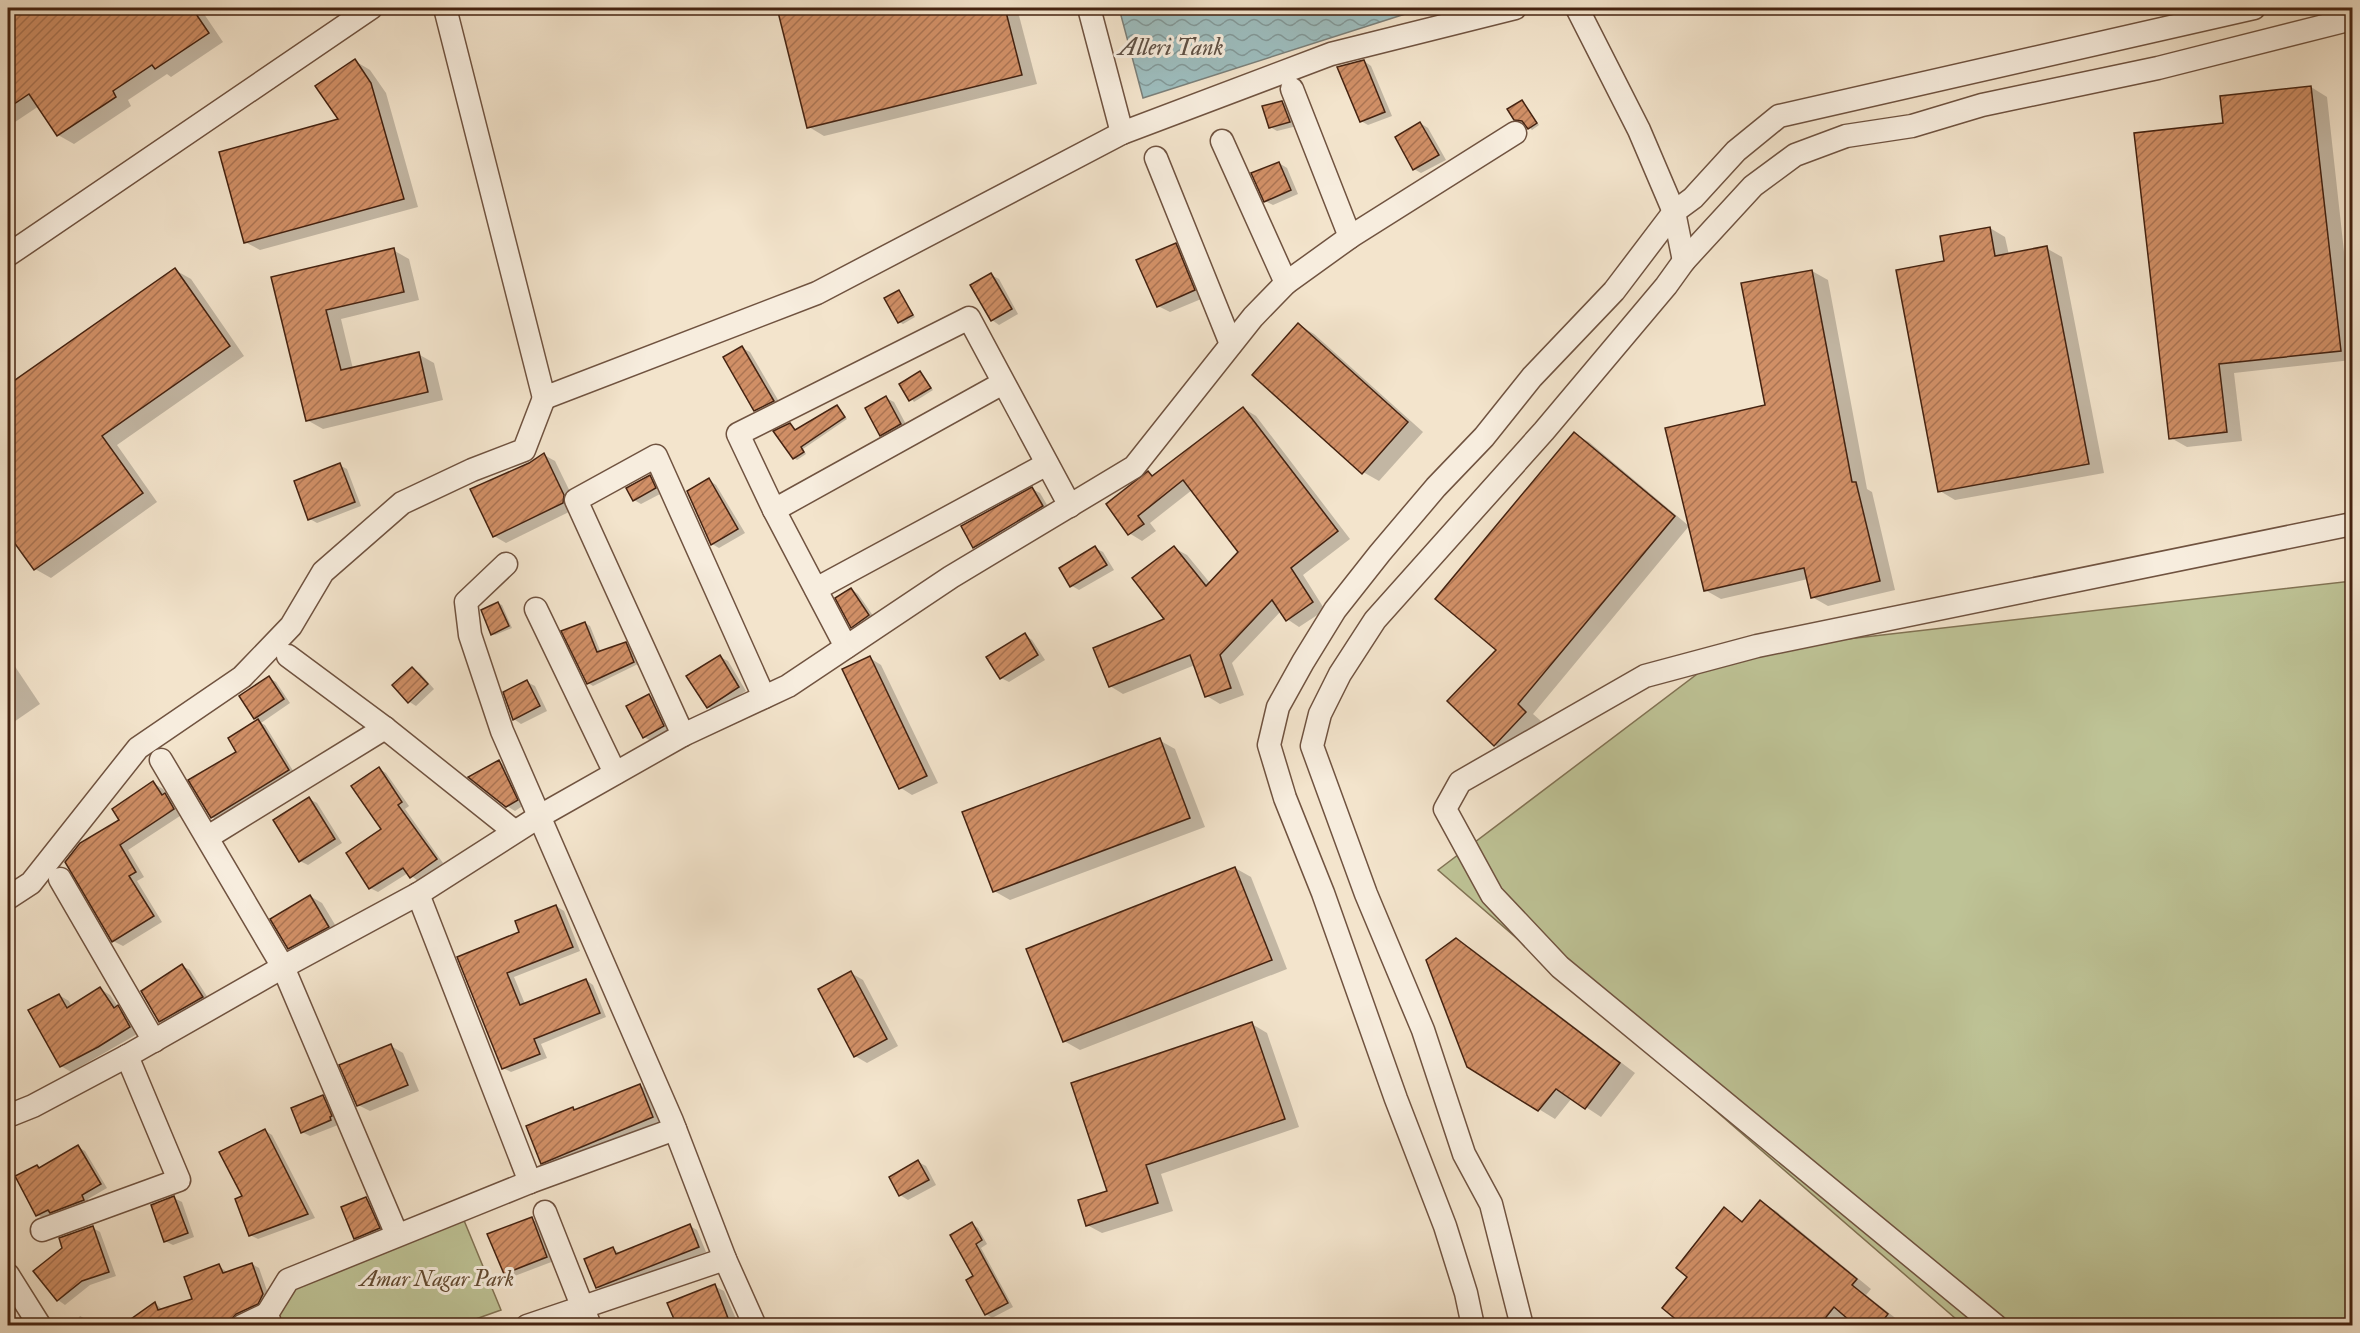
<svg xmlns="http://www.w3.org/2000/svg" width="2360" height="1333" viewBox="0 0 2360 1333" font-family="'IM FELL Double Pica',serif">
<style>
.green{fill:#bec396;stroke:#827354;stroke-width:1.5}
.water{fill:url(#water-waves);stroke:#7a7f79;stroke-width:1.5}
.shadow{fill:#0003}
.building{fill:url(#building-hatch);stroke:#452311;stroke-width:1.5}
.lines{fill:none;stroke-linecap:round;stroke-linejoin:round}
.minor-casing{stroke:#705340;stroke-width:25}
.minor{stroke:#f7edde;stroke-width:22}
.labels{text-anchor:middle;dominant-baseline:central;stroke-width:6;stroke-linejoin:round;paint-order:stroke}
.park-label{font-size:22px;font-style:italic;fill:#634b32;stroke:#f7edde}
.water-label{font-size:24px;font-style:italic;fill:#5f5145;stroke:#f7edde}
</style>
<defs>
<pattern id="water-waves" width="16" height="10" patternUnits="userSpaceOnUse" patternTransform="scale(1.5)"><rect width="16" height="10" fill="#9dbdbe"/><path d="M0 5q4-4 8 0t8 0" fill="none" stroke="#829999"/></pattern>
<pattern id="building-hatch" width="6" height="6" patternUnits="userSpaceOnUse" patternTransform="scale(1.5)"><rect width="6" height="6" fill="#d08f66"/><path d="M-1 1l2-2M0 6l6-6M5 7l2-2" fill="none" stroke="#ab7453"/></pattern>
</defs>
<rect width="100%" height="100%" fill="#f3e4cc"/>
<filter id="stains"><feTurbulence type="fractalNoise" baseFrequency=".00333" numOctaves="4"/><feColorMatrix values="0 0 0 0 .2 0 0 0 0 .09 0 0 0 0 .02 0 0 0 .5 -.17"/></filter>
<radialGradient id="worn" r=".72"><stop offset=".6" stop-color="#630" stop-opacity="0"/><stop offset="1" stop-color="#630" stop-opacity=".3"/></radialGradient>
<g class="green">
<polygon points="2352,581 2352,1325 1963,1325 1438,870 1725,653"/>
<polygon points="463,1218 501,1310 459,1325 275,1326 286,1290"/>
</g>
<polygon class="water" points="1119,8 1424,8 1143,98"/>
<g class="shadow">
<polygon points="8,8 200,8 223,42 171,77 167,74 128,100 131,106 74,144 58,135 39,106 12,124 8,121"/>
<polygon points="778,8 1017,8 1037,84 824,136 809,127"/>
<polygon points="355,61 370,70 386,93 418,207 260,250 245,242 340,120"/>
<polygon points="1364,61 1371,66 1392,116 1368,125 1361,121"/>
<polygon points="2311,87 2327,97 2352,324 2352,360 2234,373 2242,441 2187,447 2171,438 2224,124"/>
<polygon points="1282,102 1290,107 1297,126 1277,131 1270,127"/>
<polygon points="1522,102 1539,125 1532,130 1524,122 1515,119"/>
<polygon points="1420,123 1428,128 1446,160 1421,173 1414,169"/>
<polygon points="1279,163 1287,168 1298,194 1273,205 1265,201"/>
<polygon points="1990,228 2005,237 2009,255 2046,248 2062,257 2104,473 1955,500 1940,491 1946,262"/>
<polygon points="1175,244 1187,251 1206,297 1170,312 1158,306"/>
<polygon points="393,250 409,259 419,300 341,319 353,369 418,354 434,363 443,400 323,429 307,420 273,278"/>
<polygon points="175,270 191,279 244,356 117,445 157,502 51,578 35,569 8,531 8,388"/>
<polygon points="1812,271 1828,280 1867,489 1872,492 1895,590 1828,606 1812,597 1808,579 1721,599 1705,590"/>
<polygon points="991,275 999,279 1018,314 999,325 992,320"/>
<polygon points="899,292 902,294 915,317 903,324 899,322 886,299"/>
<polygon points="1299,325 1314,334 1423,432 1379,481 1363,472"/>
<polygon points="742,348 750,352 781,405 763,414 755,410"/>
<polygon points="920,373 933,390 914,402 901,384"/>
<polygon points="886,398 894,402 908,428 888,439 881,435"/>
<polygon points="837,407 847,419 803,449 806,454 797,460 794,458 790,425 797,431"/>
<polygon points="1243,408 1256,416 1350,539 1303,575 1325,610 1299,627 1287,619 1281,611 1232,663 1244,695 1220,704 1207,696 1195,665 1123,694 1110,686 1166,620 1174,548 1187,555 1210,583 1240,552 1192,490 1150,523 1156,531 1142,541 1129,533 1148,473 1154,476"/>
<polygon points="1574,434 1589,442 1689,526 1533,714 1541,721 1510,754 1495,745 1498,649"/>
<polygon points="544,455 555,461 575,502 575,509 506,543 494,536 530,464"/>
<polygon points="339,465 347,469 361,506 317,523 310,519"/>
<polygon points="650,477 657,481 662,493 641,504 634,500"/>
<polygon points="709,480 716,485 745,533 719,548 712,544"/>
<polygon points="1032,489 1040,493 1050,510 982,551 975,547"/>
<polygon points="1095,548 1103,552 1114,570 1079,590 1072,586"/>
<polygon points="851,589 858,594 876,620 860,631 852,627"/>
<polygon points="498,603 502,605 512,628 495,635 492,634"/>
<polygon points="585,623 590,626 601,653 626,643 630,646 638,664 593,686 588,683"/>
<polygon points="1025,635 1032,640 1045,660 1009,682 1001,678"/>
<polygon points="8,656 40,704 8,726"/>
<polygon points="720,657 728,661 746,691 715,711 708,707"/>
<polygon points="870,658 881,665 938,783 912,795 901,788"/>
<polygon points="412,668 420,673 434,689 416,706 408,701"/>
<polygon points="269,678 276,682 290,703 261,723 265,725 295,774 219,821 212,817 238,752 230,738 259,720 255,718"/>
<polygon points="527,682 535,686 547,711 521,724 514,719"/>
<polygon points="649,695 657,700 671,731 651,741 644,737"/>
<polygon points="1159,740 1175,749 1205,827 1010,900 994,891"/>
<polygon points="499,762 506,766 524,805 515,811 507,806"/>
<polygon points="379,769 386,773 409,806 405,809 443,863 418,881 408,873 378,892 370,888 383,830"/>
<polygon points="153,783 163,789 168,797 174,800 183,814 128,850 144,877 137,881 162,922 123,946 113,941 121,821"/>
<polygon points="309,799 317,803 342,843 308,865 300,861"/>
<polygon points="1235,868 1251,877 1287,969 1080,1050 1064,1041"/>
<polygon points="310,896 322,903 340,933 301,955 289,948"/>
<polygon points="556,906 564,911 580,951 514,977 525,1004 586,980 593,985 606,1017 541,1044 547,1058 511,1072 503,1068 459,957 521,933"/>
<polygon points="1456,939 1472,949 1635,1073 1601,1117 1572,1098 1555,1119 1468,1066"/>
<polygon points="182,966 190,970 210,1001 167,1026 160,1021"/>
<polygon points="851,973 863,980 898,1046 867,1063 855,1056"/>
<polygon points="100,989 110,995 119,1008 128,1013 139,1033 71,1072 61,1066 59,995 69,1001 72,1007"/>
<polygon points="1252,1024 1267,1033 1299,1127 1161,1174 1173,1211 1102,1233 1087,1225 1109,1192"/>
<polygon points="391,1046 403,1053 419,1091 370,1111 358,1105"/>
<polygon points="640,1085 647,1090 660,1121 550,1167 542,1163 573,1109 576,1111"/>
<polygon points="323,1097 330,1101 338,1125 310,1136 302,1132"/>
<polygon points="264,1130 272,1135 315,1218 258,1239 250,1235 244,1197"/>
<polygon points="78,1147 85,1151 107,1188 88,1199 90,1205 45,1220 38,1215 17,1177 37,1166 40,1168"/>
<polygon points="918,1162 926,1166 936,1185 908,1200 900,1195"/>
<polygon points="174,1198 182,1202 194,1237 173,1245 165,1241"/>
<polygon points="366,1199 374,1203 386,1233 363,1242 355,1238"/>
<polygon points="1760,1202 1776,1211 1871,1289 1866,1295 1903,1324 1901,1326 1859,1326 1848,1317 1841,1326 1686,1326 1689,1277 1725,1209 1744,1222"/>
<polygon points="531,1219 539,1223 554,1261 512,1277 505,1273"/>
<polygon points="972,1224 978,1228 987,1244 981,1248 1013,1307 992,1318 986,1314 975,1277"/>
<polygon points="690,1226 697,1230 706,1252 605,1292 597,1287 613,1249 621,1254"/>
<polygon points="93,1228 100,1232 116,1276 90,1285 65,1305 58,1300 35,1272"/>
<polygon points="252,1264 259,1268 270,1299 237,1326 123,1326 155,1303 163,1310 194,1300 219,1266 228,1273"/>
<polygon points="714,1286 724,1291 739,1326 674,1326"/>
<polygon points="80,1316 87,1320 93,1326 72,1326"/>
</g>
<g class="building">
<polygon points="8,8 192,8 209,33 155,69 152,65 113,91 116,97 57,136 29,94 8,108"/>
<polygon points="777,8 1005,8 1022,75 807,128"/>
<polygon points="355,59 371,83 404,199 244,243 219,152 338,119 315,86"/>
<polygon points="1364,60 1385,112 1360,122 1337,67"/>
<polygon points="2311,86 2341,351 2219,364 2227,432 2169,439 2134,133 2223,123 2220,96"/>
<polygon points="1522,100 1537,123 1528,129 1522,121 1514,120 1507,109"/>
<polygon points="1282,101 1290,122 1269,128 1262,106"/>
<polygon points="1420,122 1439,155 1413,170 1395,137"/>
<polygon points="1279,162 1291,190 1264,202 1251,173"/>
<polygon points="1990,227 1995,256 2047,246 2089,464 1938,492 1896,270 1944,261 1940,236"/>
<polygon points="1176,243 1195,290 1157,307 1136,260"/>
<polygon points="394,248 404,292 326,310 341,370 419,352 428,392 306,421 271,277"/>
<polygon points="175,268 230,346 102,436 143,493 34,570 8,534 8,385"/>
<polygon points="1812,270 1852,482 1856,482 1880,581 1811,598 1804,568 1704,591 1665,428 1765,405 1741,283"/>
<polygon points="991,273 1012,309 991,321 970,285"/>
<polygon points="899,290 913,315 898,323 884,298"/>
<polygon points="1298,323 1408,422 1362,474 1252,375"/>
<polygon points="742,346 774,401 754,411 723,357"/>
<polygon points="920,371 931,388 909,401 899,384"/>
<polygon points="886,396 901,424 880,436 865,408"/>
<polygon points="837,405 845,417 801,447 804,452 793,459 773,431 790,423 795,430"/>
<polygon points="1243,407 1338,531 1291,568 1313,602 1286,621 1272,600 1220,655 1231,688 1205,697 1190,655 1109,687 1093,648 1164,619 1132,578 1174,546 1206,586 1238,552 1183,480 1138,516 1144,524 1128,535 1106,504 1148,471 1152,476"/>
<polygon points="1574,432 1675,516 1518,704 1526,712 1494,746 1447,701 1496,650 1435,599"/>
<polygon points="544,453 564,495 563,503 493,537 470,489 529,463"/>
<polygon points="340,463 355,502 308,520 294,481"/>
<polygon points="650,475 656,488 633,501 626,488"/>
<polygon points="709,478 738,529 711,545 687,491"/>
<polygon points="1032,487 1043,506 973,548 961,526"/>
<polygon points="1095,546 1107,565 1070,587 1059,568"/>
<polygon points="851,588 869,615 851,628 835,598"/>
<polygon points="498,602 509,626 491,635 481,610"/>
<polygon points="585,622 597,652 626,642 634,662 587,684 561,631"/>
<polygon points="1025,633 1038,655 1000,679 986,657"/>
<polygon points="720,655 739,687 707,708 686,676"/>
<polygon points="870,656 927,776 899,789 842,669"/>
<polygon points="412,667 428,684 408,703 392,685"/>
<polygon points="269,676 284,699 254,719 239,696"/>
<polygon points="527,680 540,706 513,720 503,692"/>
<polygon points="649,694 664,726 643,738 626,706"/>
<polygon points="258,719 289,770 211,818 188,780 236,752 228,738"/>
<polygon points="1160,738 1190,818 993,892 962,812"/>
<polygon points="499,760 518,800 506,807 468,777"/>
<polygon points="379,767 402,802 398,805 437,859 410,878 403,868 369,889 346,853 381,829 351,786"/>
<polygon points="153,781 162,795 165,793 174,809 120,845 136,872 129,876 154,916 112,942 65,862 80,843 119,820 112,809"/>
<polygon points="309,797 335,839 299,862 273,820"/>
<polygon points="1235,867 1272,960 1063,1042 1026,949"/>
<polygon points="310,895 329,927 288,949 270,919"/>
<polygon points="556,905 573,947 507,973 520,1005 586,979 600,1013 534,1039 540,1054 502,1069 457,957 519,932 515,921"/>
<polygon points="1456,938 1620,1063 1585,1109 1556,1089 1538,1111 1467,1067 1426,960"/>
<polygon points="182,964 203,997 159,1022 141,991"/>
<polygon points="851,971 887,1039 854,1057 818,989"/>
<polygon points="100,987 114,1008 118,1005 130,1027 98,1047 60,1067 28,1010 59,994 67,1008"/>
<polygon points="1252,1022 1285,1119 1146,1165 1158,1203 1086,1226 1078,1200 1107,1191 1071,1083"/>
<polygon points="391,1044 408,1085 357,1106 339,1065"/>
<polygon points="640,1084 653,1117 541,1164 526,1126 573,1107 574,1110"/>
<polygon points="323,1095 332,1116 330,1117 331,1120 301,1133 291,1108"/>
<polygon points="265,1129 308,1214 249,1236 235,1199 242,1196 219,1152"/>
<polygon points="78,1145 101,1184 82,1195 84,1200 50,1213 48,1210 36,1216 15,1176 37,1165 39,1168"/>
<polygon points="918,1160 929,1180 899,1196 889,1177"/>
<polygon points="174,1196 188,1233 164,1242 151,1205"/>
<polygon points="366,1197 380,1228 354,1239 341,1207"/>
<polygon points="1760,1200 1857,1279 1852,1285 1888,1314 1879,1326 1856,1326 1834,1307 1819,1326 1684,1326 1662,1308 1687,1277 1676,1268 1724,1207 1742,1222"/>
<polygon points="532,1217 547,1257 504,1274 487,1234"/>
<polygon points="972,1222 982,1240 976,1244 1008,1303 985,1315 966,1280 973,1276 950,1235"/>
<polygon points="690,1224 699,1247 596,1288 584,1259 613,1247 616,1254"/>
<polygon points="93,1226 109,1272 82,1281 57,1301 33,1271 62,1248 59,1238"/>
<polygon points="252,1263 263,1294 258,1304 236,1314 229,1322 220,1326 121,1326 155,1302 158,1310 192,1299 184,1277 219,1264 223,1273"/>
<polygon points="715,1284 731,1326 677,1326 667,1303"/>
</g>
<g class="lines">
<g class="minor-casing">
<g id="minor">
<polyline points="445,8 544,398 817,293 1122,133 1331,54 1515,8"/>
<polyline points="1089,8 1122,133"/>
<polyline points="1577,8 1639,130 1674,212 1684,261"/>
<polyline points="1292,89 1350,237"/>
<polyline points="1222,141 1286,283"/>
<polyline points="1156,158 1231,344"/>
<polyline points="8,255 371,8"/>
<polyline points="774,510 1003,383"/>
<polyline points="506,564 466,602 470,635 502,731 672,1121 725,1259 755,1326"/>
<polyline points="816,589 1047,464"/>
<polyline points="536,609 615,773"/>
<polyline points="846,647 774,510 738,434 969,318 1070,506"/>
<polyline points="288,656 385,728 514,831"/>
<polyline points="683,735 576,500 656,456 764,697"/>
<polyline points="161,760 283,967 397,1235"/>
<polyline points="208,837 385,728"/>
<polyline points="60,879 154,1041"/>
<polyline points="418,894 530,1182"/>
<polyline points="8,898 31,883 138,748 242,677 291,626 323,572 402,503 472,470 524,450 544,398"/>
<polyline points="8,1116 33,1106 127,1056 283,967 418,894 540,816 683,735 788,686 951,577 1134,467 1253,317 1286,283 1350,237 1515,133"/>
<polyline points="545,1212 590,1326"/>
<polyline points="42,1230 179,1180 127,1056"/>
<polyline points="8,1275 40,1326"/>
<polyline points="242,1326 267,1314"/>
<polyline points="271,1326 267,1314 288,1280 530,1182 675,1129"/>
<polyline points="527,1326 725,1259"/>
<polyline points="1473,1326 1466,1293 1445,1226 1396,1099 1323,893 1285,798 1269,745 1278,707 1303,662 1335,610 1380,553 1436,487 1484,437 1532,377 1614,291 1674,212 1693,198 1736,151 1779,116 2254,8"/>
<polyline points="1522,1326 1491,1204 1464,1154 1423,1030 1366,894 1312,746 1320,714 1340,674 1375,620 1544,431 1666,286 1684,261 1753,186 1795,155 1846,136 1912,126 1982,105 2158,68 2352,19"/>
<polyline points="1996,1326 1560,967 1492,895 1445,809 1460,782 1645,676 1757,646 2352,524"/>
</g>
</g>
<use href="#minor" class="minor"/>
</g>
<g class="labels">
<g class="park-label">
<text x="437" y="1279">Amar Nagar Park</text>
</g>
<g class="water-label">
<text x="1171" y="47">Alleri Tank</text>
</g>
</g>
<rect width="2360" height="1333" fill="none" stroke="#f3e4cc" stroke-width="30"/>
<rect x="9" y="9" width="2342" height="1315" fill="none" stroke="#452311" stroke-width="3"/>
<rect x="15" y="15" width="2330" height="1303" fill="none" stroke="#452311" stroke-width="1.5"/>
<rect width="100%" height="100%" filter="url(#stains)"/>
<rect width="100%" height="100%" fill="url(#worn)"/>
</svg>
